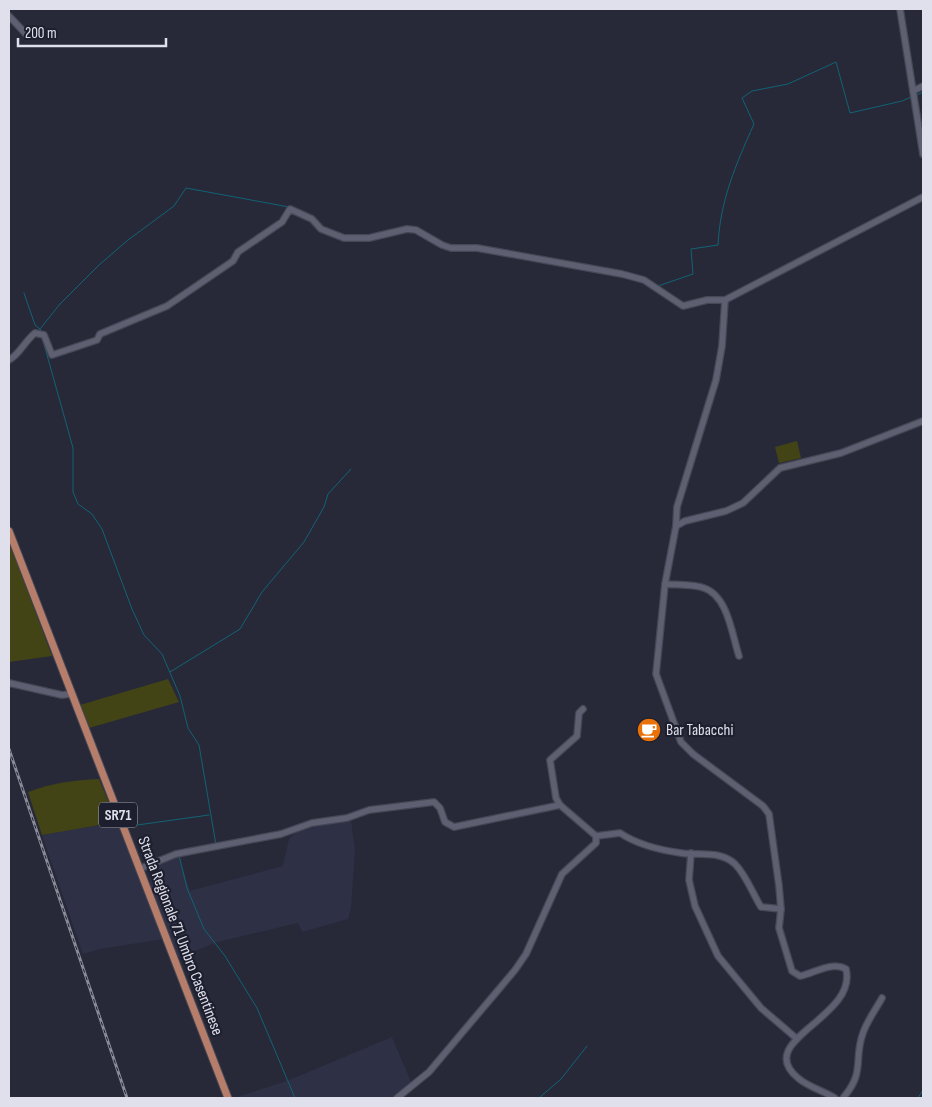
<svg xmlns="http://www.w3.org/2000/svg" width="932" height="1107" viewBox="0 0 932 1107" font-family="'Sofia Sans Condensed',sans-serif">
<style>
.built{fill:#2e3046}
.green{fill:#424415}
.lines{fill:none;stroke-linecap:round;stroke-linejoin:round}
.stream{stroke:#116375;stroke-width:1}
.minor-casing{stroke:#464855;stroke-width:8}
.major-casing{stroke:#464855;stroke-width:9}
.minor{stroke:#5e6072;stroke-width:5.5}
.major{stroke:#b57d6a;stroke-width:7}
.rail-casing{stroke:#8a8b98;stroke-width:3}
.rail{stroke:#1e1f2e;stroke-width:1;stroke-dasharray:4;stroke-linecap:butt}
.labels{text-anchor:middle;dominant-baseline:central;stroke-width:4.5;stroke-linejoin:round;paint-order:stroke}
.shield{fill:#1e1f2e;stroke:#a5a6b2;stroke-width:1}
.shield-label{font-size:15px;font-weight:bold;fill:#dfe0eb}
.poi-label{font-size:16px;fill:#dfe0eb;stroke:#1e1f2e;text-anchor:start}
.street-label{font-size:16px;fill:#dfe0eb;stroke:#1e1f2e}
</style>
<rect width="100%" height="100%" fill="#272939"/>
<g class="built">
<polygon points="351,820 355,851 351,908 348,919 302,932 298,923 217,942 178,958 150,886 151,874 158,865 179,857 190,891 283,866 289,839 295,833 316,826"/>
<polygon points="117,822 163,939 100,949 83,954 42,835"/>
<polygon points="392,1037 412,1084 393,1098 234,1098 287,1081"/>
</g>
<g class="green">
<polygon points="797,441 801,458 779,463 775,447"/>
<polygon points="9,542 52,656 9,662"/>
<polygon points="168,679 179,702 89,728 80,705"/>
<path d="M99 779 117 822 42 835 28 792C52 783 74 780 99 779Z"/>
</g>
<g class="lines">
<g class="stream">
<polyline points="917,95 923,92"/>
<polyline points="400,228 411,227"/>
<polyline points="470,245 483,246"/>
<polyline points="532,255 550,258"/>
<polyline points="610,269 621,271"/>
<path d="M658 286 693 274 691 249 718 245C720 201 736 164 754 124L742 98 752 91 788 84 836 62 850 113 902 101 911 97"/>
<polyline points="24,293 35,325 40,329 41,333"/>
<polyline points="40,329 60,304 99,265 128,240 174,206 186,188 289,207"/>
<polyline points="42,337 73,448 73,492 78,504 92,514 102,529 132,609 144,635 162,654 180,696 188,728 199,745 216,845"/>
<polyline points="170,672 240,629 262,592 304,542 324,507 328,494 351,469"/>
<polyline points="130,826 209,815"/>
<polyline points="179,855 187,888 204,929 225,956 257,1008 295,1098"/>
<polyline points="539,1098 561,1079 587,1046"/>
<polyline points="918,1098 923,1090"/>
</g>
<g class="minor-casing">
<g id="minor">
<polyline points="900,9 923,154"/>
<polyline points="9,16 26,34"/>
<polyline points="913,91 923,86"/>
<path d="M9 360C19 355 25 341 35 333L44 335 52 355 97 340 100 334 167 306 233 261 238 252 282 222 290 209 312 219 321 229 344 238H369L407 229 416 230 442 245 451 248H477L622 274 644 280 683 306 707 300H725L923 197"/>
<polyline points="676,526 677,507 716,380 722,346 725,300"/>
<path d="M665 584C677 585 693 584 704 588 728 596 732 635 739 656"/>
<polyline points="9,683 62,695 71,694"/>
<path d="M583 709 579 713 577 736 550 760 556 798 560 805 596 836 620 833C638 845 659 850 681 853 700 856 720 850 735 864 746 875 753 894 761 907L781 909"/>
<polyline points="691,853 689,880 695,906 718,956 761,1008 796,1038"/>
<polyline points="139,869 176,854 281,834 312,823 347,818 369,810 434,802 440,808 445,822 454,827 560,805"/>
<polyline points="397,1098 429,1072 515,970 526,954 562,874 596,843 596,836"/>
<path d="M835 1098C824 1091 808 1087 798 1078 752 1040 858 1018 846 969 831 961 815 973 800 976L792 971 779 928 781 909 779 886 769 814 763 806 693 754 681 742 656 674 665 584 676 526 685 521 726 511 743 503 780 468 841 453 923 421"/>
<path d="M843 1098C866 1071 853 1061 863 1033 867 1021 876 1009 882 998"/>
</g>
</g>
<g class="major-casing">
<polyline id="major" points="9,531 228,1098"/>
</g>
<use href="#minor" class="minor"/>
<use href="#major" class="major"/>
<g class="rail-casing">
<polyline id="rail" points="9,749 127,1098"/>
</g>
<use href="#rail" class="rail"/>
</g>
<defs>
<g id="cafe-disc" transform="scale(1.25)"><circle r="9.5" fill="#e8710a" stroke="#1e1f2e"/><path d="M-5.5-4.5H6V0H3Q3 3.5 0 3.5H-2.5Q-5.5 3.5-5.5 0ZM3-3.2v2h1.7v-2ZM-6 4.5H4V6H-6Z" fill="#fff"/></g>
</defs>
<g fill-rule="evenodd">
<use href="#cafe-disc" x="649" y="730"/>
</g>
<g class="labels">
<rect class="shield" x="99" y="802.5" width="38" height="25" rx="4"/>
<g class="shield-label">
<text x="118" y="815">SR71</text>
</g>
<g class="poi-label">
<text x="666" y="730">Bar Tabacchi</text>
</g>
<g class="street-label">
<text transform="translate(180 936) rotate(69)">Strada Regionale 71 Umbro Casentinese</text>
</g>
</g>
<rect width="932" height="1107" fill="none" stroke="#dfe0eb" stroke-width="20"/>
<path d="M18 38v8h148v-8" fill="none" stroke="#dfe0eb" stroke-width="2.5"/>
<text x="25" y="38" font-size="15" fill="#dfe0eb" stroke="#1e1f2e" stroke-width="4" paint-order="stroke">200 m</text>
</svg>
